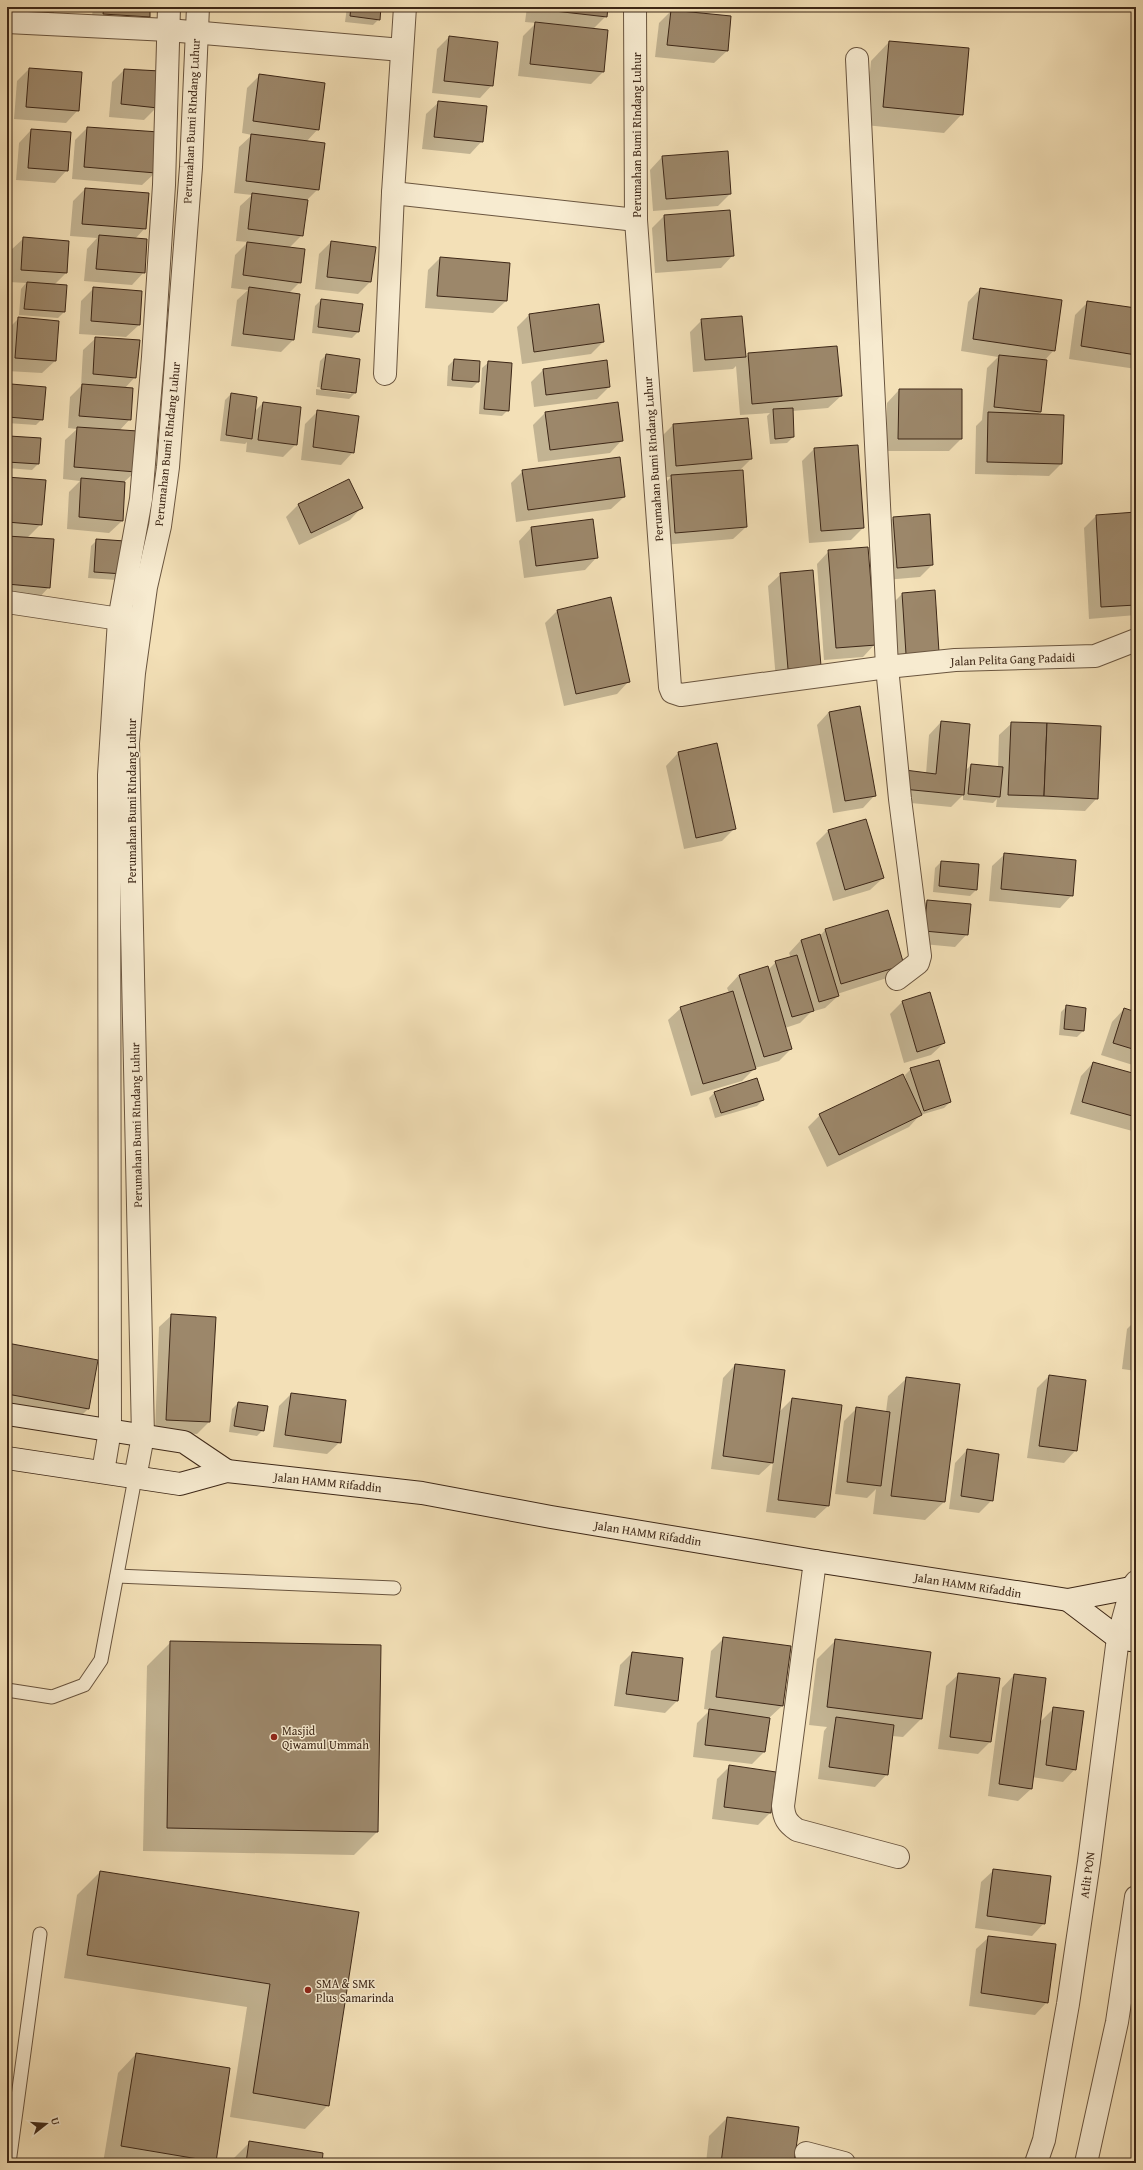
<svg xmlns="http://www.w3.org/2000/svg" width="1143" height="2170" viewBox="0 0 1143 2170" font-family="'Gentium Book Plus',serif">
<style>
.shadow{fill:#0003}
.building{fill:#9c876a;stroke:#3d2717}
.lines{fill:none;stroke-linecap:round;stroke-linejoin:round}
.service-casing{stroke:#6a553f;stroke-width:15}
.minor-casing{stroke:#6a553f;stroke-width:24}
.tertiary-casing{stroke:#6a553f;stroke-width:24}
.secondary-casing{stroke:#3d2717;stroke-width:24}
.service{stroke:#f7ebd0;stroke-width:13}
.minor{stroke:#f7ebd0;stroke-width:22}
.tertiary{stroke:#f7ebd0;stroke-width:22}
.secondary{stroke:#f7ebd0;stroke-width:22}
.poi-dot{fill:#8f2418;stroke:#f7ebd0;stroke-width:1.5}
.labels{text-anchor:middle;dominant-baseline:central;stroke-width:3;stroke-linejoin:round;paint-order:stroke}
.street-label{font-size:12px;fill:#3d2717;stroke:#f7ebd0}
.poi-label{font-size:12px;fill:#3d2717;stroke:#f7ebd0;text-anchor:start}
</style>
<rect width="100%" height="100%" fill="#f3e0b7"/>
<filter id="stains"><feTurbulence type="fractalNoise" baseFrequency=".005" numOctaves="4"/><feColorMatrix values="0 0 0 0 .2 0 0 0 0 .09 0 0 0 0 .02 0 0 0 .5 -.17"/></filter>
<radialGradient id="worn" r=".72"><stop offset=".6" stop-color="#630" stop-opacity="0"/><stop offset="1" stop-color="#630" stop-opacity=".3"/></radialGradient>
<g class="shadow">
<polygon points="15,7 53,7 53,12 47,18 15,16"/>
<polygon points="93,7 149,7 149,17 136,29 91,26"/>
<polygon points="347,7 380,7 379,19 373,25 345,22"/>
<polygon points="527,7 607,7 606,16 593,29 603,72 591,84 518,76 523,36 536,23 525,22"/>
<polygon points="671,11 727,51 714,63 655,57 659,23"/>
<polygon points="449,37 492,85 480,98 432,93 437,49"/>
<polygon points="889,42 962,114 944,133 865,125 871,61"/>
<polygon points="29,69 78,110 66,123 14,119 17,81"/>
<polygon points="124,70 157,107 144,120 109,117 112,82"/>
<polygon points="260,75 318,129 306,142 318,189 306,201 302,235 289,248 300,282 289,293 293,340 281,352 231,346 237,300 248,290 231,288 235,255 248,242 236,241 240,206 252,195 234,193 239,147 252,135 242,133 247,88"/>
<polygon points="439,102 482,141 470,154 422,149 426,114"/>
<polygon points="87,128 155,173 142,185 72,179 75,140"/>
<polygon points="31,130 67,170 55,183 16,180 19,143"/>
<polygon points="662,157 730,194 718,206 653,211 650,170"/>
<polygon points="85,189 145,228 135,239 144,272 132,285 84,281 87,249 97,238 70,236 73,201"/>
<polygon points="664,216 733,255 721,268 655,273 652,228"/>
<polygon points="24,238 68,242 66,273 54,285 64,312 58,318 19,315 21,289 26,283 9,282 11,250"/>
<polygon points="331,242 370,282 358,294 315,289 319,254"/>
<polygon points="440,258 508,264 506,301 493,313 425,308 428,270"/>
<polygon points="94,288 141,292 139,325 126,337 79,334 81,301"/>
<polygon points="980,289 1054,350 1044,361 1041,412 1037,415 1061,464 1049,476 975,474 976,426 982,420 987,368 998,357 961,351 968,302"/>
<polygon points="321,300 358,332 352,338 312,333 315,306"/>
<polygon points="1088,302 1136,309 1136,369 1069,359 1075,315"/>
<polygon points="598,305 603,342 591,354 522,364 517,327 529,315"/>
<polygon points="742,317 745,357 749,354 841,396 828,408 792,411 793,437 787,443 770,444 767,416 770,413 740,415 736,366 733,369 693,372 690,332 702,320"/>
<polygon points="18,319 55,361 42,373 7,371 7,330"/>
<polygon points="96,338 135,377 125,388 130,419 119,431 135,472 124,482 122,521 109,533 67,529 69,492 80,481 63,479 65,440 77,429 68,428 70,397 81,386 83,350"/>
<polygon points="326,355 359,360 355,393 349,399 316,395 316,389 351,394 351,392 317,387 320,361"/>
<polygon points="454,360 479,362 478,382 472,388 447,386 448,366"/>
<polygon points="606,361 609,387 597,399 534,407 531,382 543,370"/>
<polygon points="489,362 508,410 502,416 479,414 482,368"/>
<polygon points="11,385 42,419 36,425 7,423 7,389"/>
<polygon points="899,390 961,439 949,451 886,451 887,403"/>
<polygon points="231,394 255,411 263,403 296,444 283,457 246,452 247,442 245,444 220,441 225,400"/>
<polygon points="317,412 353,452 341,465 301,460 305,424"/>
<polygon points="545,413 622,440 610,453 538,462 533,425"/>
<polygon points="747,419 751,459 739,471 746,527 733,539 663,545 659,489 671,477 664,477 661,437 673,425"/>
<polygon points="9,437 38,464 32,470 7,468 7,439"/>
<polygon points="814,449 863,528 851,540 809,543 802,461"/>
<polygon points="523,471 624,497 611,509 516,522 511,483"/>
<polygon points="7,478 41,524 27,538 49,587 37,600 7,597"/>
<polygon points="298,505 362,507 350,520 299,545 286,517"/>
<polygon points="1136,513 1136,615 1089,619 1084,528 1096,516"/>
<polygon points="893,518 932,565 920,577 885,580 881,530"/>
<polygon points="592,520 597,557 585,570 524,578 519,541 531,528"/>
<polygon points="97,540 124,541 116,580 88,578 91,546"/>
<polygon points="829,551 875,644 863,657 824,660 817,564"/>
<polygon points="781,574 820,665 776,680 768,586"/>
<polygon points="902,594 938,652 894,666 890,606"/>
<polygon points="558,610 629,681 617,694 564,706 545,623"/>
<polygon points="829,712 875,795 863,808 833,813 817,725"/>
<polygon points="941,722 965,771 971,765 998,768 999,735 1012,723 1097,798 1085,811 996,807 997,799 993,803 963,800 963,795 951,807 891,801 926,774 929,735"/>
<polygon points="716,745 735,828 722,841 684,849 666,766 678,753"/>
<polygon points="865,820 883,878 870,890 833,901 816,843 828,831"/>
<polygon points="1005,854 1072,895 1060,908 989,901 992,866"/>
<polygon points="941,862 976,890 970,896 933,892 935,868"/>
<polygon points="927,901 967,934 955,947 912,943 915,913"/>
<polygon points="825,930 903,965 890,977 837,994 838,996 825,1008 811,1012 800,1023 785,1028 791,1049 779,1061 755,1068 742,1081 691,1096 668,1020 681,1008 729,993 727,988 739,975 768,970 776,962 791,958 789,953 801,940 820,936"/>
<polygon points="902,1002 944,1043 931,1055 904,1063 890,1014"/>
<polygon points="1067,1006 1085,1008 1083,1031 1077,1037 1059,1035 1061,1012"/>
<polygon points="1124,1009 1136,1013 1136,1066 1101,1055 1112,1022"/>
<polygon points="1093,1063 1136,1075 1136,1132 1070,1114 1081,1076"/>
<polygon points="911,1069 950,1102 944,1108 920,1115 909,1127 827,1167 808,1127 820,1115 907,1083 905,1075"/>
<polygon points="715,1092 763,1100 757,1106 715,1118 709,1098"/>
<polygon points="172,1315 209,1422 197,1434 155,1432 159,1327"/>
<polygon points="1136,1320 1136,1371 1122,1369 1127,1329"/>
<polygon points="7,1344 88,1409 70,1427 7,1416"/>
<polygon points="735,1365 778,1413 792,1399 828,1506 815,1518 766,1512 773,1462 759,1475 711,1469 723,1378"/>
<polygon points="1049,1376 1076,1450 1064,1463 1027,1458 1037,1388"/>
<polygon points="907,1378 959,1385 944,1502 925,1520 873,1514 876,1489 867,1498 835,1494 844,1421 857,1408 886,1412 888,1396"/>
<polygon points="291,1394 340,1442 327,1454 273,1447 279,1406"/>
<polygon points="238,1403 263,1430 257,1436 229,1432 232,1409"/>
<polygon points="967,1450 992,1500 979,1513 949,1509 955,1463"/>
<polygon points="724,1638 790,1647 782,1706 769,1718 764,1752 752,1764 693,1757 697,1723 710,1710 704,1709 711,1651"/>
<polygon points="836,1640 921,1719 903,1737 892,1736 887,1774 875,1787 818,1779 824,1731 827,1727 809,1725 817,1659"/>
<polygon points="171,1642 377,1832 354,1855 143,1851 147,1666"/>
<polygon points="632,1653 677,1701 665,1713 614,1706 620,1665"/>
<polygon points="959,1674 990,1742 978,1754 938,1749 946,1686"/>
<polygon points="1014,1675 1040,1722 1054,1708 1075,1769 1063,1782 1032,1777 1031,1789 1018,1801 988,1796 1002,1688"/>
<polygon points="730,1766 770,1813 758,1825 712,1819 717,1779"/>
<polygon points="994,1870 1044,1923 1032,1936 975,1928 981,1882"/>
<polygon points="100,1872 358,1913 328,2105 305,2129 230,2117 247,2007 64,1978 77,1895"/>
<polygon points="989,1937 1047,2002 1035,2015 969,2006 976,1949"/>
<polygon points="136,2054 215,2162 213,2163 103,2163 118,2073"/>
<polygon points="727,2118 793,2163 706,2163 709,2136"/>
<polygon points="250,2142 321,2163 229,2163"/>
</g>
<g class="building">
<polygon points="20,7 54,7 54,12 20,10"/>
<polygon points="104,7 150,7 150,17 103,14"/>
<polygon points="351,7 381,7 380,20 350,16"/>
<polygon points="537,7 608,7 607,17 537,9"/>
<polygon points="671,10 731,16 728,51 667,45"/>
<polygon points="535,22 608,30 604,72 530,64"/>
<polygon points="449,36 498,42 493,86 444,81"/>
<polygon points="889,41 969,48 963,115 883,107"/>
<polygon points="29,68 82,72 79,111 26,107"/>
<polygon points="124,69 160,71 158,108 121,104"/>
<polygon points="259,74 325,83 319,130 253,121"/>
<polygon points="438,101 487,106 483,142 434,137"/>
<polygon points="87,127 159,132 156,173 84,167"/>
<polygon points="31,129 71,132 68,171 28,168"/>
<polygon points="251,134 325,143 319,190 246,181"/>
<polygon points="728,151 731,194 666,199 662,156"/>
<polygon points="85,188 149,193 146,229 82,224"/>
<polygon points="252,193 308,200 303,236 248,229"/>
<polygon points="730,210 734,256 667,261 664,215"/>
<polygon points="99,235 147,239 145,273 96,269"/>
<polygon points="23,237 69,241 67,273 21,270"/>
<polygon points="331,241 376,247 371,282 327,277"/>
<polygon points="247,242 305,249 301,283 243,275"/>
<polygon points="440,257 510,263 507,301 437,296"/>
<polygon points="27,282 67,285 65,312 24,309"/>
<polygon points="93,287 142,291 140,325 91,321"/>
<polygon points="249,287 300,294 294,340 243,334"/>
<polygon points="980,288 1062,300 1055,351 973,339"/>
<polygon points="321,299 363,304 359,332 318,327"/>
<polygon points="1087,301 1136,308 1136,355 1081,346"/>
<polygon points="599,304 604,342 534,352 529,314"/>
<polygon points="742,316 746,357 705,360 701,319"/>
<polygon points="18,317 59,321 56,361 15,358"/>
<polygon points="95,337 140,340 136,378 93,374"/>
<polygon points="837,346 842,396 752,404 748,353"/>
<polygon points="326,354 360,359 356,393 321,389"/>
<polygon points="999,355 1047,360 1041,412 994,407"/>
<polygon points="454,359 480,361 479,382 452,380"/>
<polygon points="607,360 610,387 546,395 543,369"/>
<polygon points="488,361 512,363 509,411 484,409"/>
<polygon points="11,384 46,387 43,420 8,417"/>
<polygon points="82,384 133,388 131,420 79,416"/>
<polygon points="899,389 962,389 962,439 898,439"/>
<polygon points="231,393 257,397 252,439 226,435"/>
<polygon points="263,402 301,407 297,445 258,440"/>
<polygon points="618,402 623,441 550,450 545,412"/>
<polygon points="793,408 794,437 775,439 773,409"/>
<polygon points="317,410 359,416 354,453 313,447"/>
<polygon points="988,412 1064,415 1062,464 987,462"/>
<polygon points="748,418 752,459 676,466 673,424"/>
<polygon points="77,427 138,431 136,472 74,467"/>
<polygon points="9,436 41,438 39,464 7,462"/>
<polygon points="858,445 864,528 821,531 814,448"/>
<polygon points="620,457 625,497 528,510 522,470"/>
<polygon points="743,470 747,527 675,533 671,475"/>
<polygon points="7,477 46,480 42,525 7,522"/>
<polygon points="81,478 125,482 123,521 79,517"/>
<polygon points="349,479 363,508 311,533 298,504"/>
<polygon points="1136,512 1136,605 1101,607 1096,515"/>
<polygon points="930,514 933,565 897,568 893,517"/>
<polygon points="593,519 598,558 536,566 531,527"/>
<polygon points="7,536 54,539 50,588 7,584"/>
<polygon points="96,539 125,541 123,574 94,572"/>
<polygon points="868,547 876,645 836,648 828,550"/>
<polygon points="813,570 821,666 788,669 780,573"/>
<polygon points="935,590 939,652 906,654 902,593"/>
<polygon points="611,597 630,682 576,694 557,610"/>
<polygon points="860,706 876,796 845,801 829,712"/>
<polygon points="941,721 970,724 964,795 903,789 905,770 936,774"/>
<polygon points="1011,722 1047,723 1044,796 1008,795"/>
<polygon points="1047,723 1101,726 1098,799 1044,796"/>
<polygon points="717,743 736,829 696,838 678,752"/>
<polygon points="971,764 1003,767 1000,797 968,794"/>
<polygon points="866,819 884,878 845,890 828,830"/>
<polygon points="1004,853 1076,860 1073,896 1001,889"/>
<polygon points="941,861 979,864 977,890 939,886"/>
<polygon points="927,900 971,904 968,935 924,931"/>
<polygon points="888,910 904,965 841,984 825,929"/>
<polygon points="820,934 839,996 819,1002 801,940"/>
<polygon points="797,955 814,1011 792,1017 775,961"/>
<polygon points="768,966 792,1049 764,1057 739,975"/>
<polygon points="733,991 756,1069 703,1084 680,1007"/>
<polygon points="930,992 945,1043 917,1052 902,1001"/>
<polygon points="1066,1005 1086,1008 1084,1031 1064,1029"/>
<polygon points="1124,1008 1136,1012 1136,1050 1113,1043"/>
<polygon points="939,1060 951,1102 924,1111 910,1068"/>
<polygon points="1093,1062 1136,1074 1136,1117 1082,1102"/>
<polygon points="903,1074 922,1115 839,1155 819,1114"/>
<polygon points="757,1078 764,1100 721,1113 714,1092"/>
<polygon points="171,1314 216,1317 210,1422 166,1420"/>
<polygon points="7,1343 98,1360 89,1409 7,1394"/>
<polygon points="735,1364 785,1370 773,1463 723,1456"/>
<polygon points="1049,1375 1086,1380 1077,1451 1039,1446"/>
<polygon points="906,1377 960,1384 945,1502 891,1496"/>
<polygon points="291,1393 346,1400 341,1443 285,1435"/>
<polygon points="792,1398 842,1405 829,1506 778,1500"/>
<polygon points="238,1402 268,1406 264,1431 234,1426"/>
<polygon points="856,1407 890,1412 881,1486 847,1482"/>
<polygon points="967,1449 999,1454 993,1501 961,1496"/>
<polygon points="723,1637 791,1646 783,1706 716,1697"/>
<polygon points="835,1639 931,1652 922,1719 827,1707"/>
<polygon points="170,1641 381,1645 378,1832 167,1828"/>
<polygon points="632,1652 683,1658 678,1701 626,1694"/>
<polygon points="958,1673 1000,1678 991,1742 950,1737"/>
<polygon points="1014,1674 1046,1678 1032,1789 999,1784"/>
<polygon points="1053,1707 1084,1711 1076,1770 1046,1765"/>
<polygon points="709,1709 770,1718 765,1752 705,1745"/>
<polygon points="836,1717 894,1725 888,1775 829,1767"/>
<polygon points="729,1765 776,1772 771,1813 724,1807"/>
<polygon points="993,1869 1051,1876 1045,1924 987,1916"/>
<polygon points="100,1871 359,1912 329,2106 253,2093 270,1984 87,1955"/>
<polygon points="988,1936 1056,1944 1048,2003 981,1993"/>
<polygon points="136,2053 230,2068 216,2162 121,2146"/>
<polygon points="727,2117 799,2127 794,2163 721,2163"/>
<polygon points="249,2141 323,2153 322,2163 246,2163"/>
</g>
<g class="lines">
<g class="service-casing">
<g id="service">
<polyline points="117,1576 394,1588"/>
<polyline points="7,1690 52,1697 84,1685 101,1660 135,1478"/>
<polyline points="9,2163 40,1934"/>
</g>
</g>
<g class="minor-casing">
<g id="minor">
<polyline points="635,7 636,220 670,687 672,692 681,695 887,667 955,660 1095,656 1136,640"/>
<polyline points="7,22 168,30 402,50"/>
<polyline points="857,59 887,667 900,799 920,956 918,963 897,979"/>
<polyline points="393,193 636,220"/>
<polyline points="385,374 393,193 405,7"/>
<polyline points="7,602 133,621"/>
<polyline points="103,1472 110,1430 109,775 119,620 141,499 153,357 164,185 169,7"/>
<polyline points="135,1478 143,1436 128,743 134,673 146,587 160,526 168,467 191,167 198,7"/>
<path d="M815 1561 783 1806C784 1818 787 1823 797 1830L898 1857"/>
<polyline points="806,2153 844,2163"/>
<polyline points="1036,2163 1044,2140 1068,2004 1089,1862 1118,1638"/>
<polyline points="1086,2163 1117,2022 1136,1897"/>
</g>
</g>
<g class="tertiary-casing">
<polyline id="tertiary" points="1118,1638 1132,1587 1136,1582"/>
</g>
<g class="secondary-casing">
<g id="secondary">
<polyline points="7,1414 184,1442 227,1471"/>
<polyline points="7,1458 180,1484 227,1471 422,1493 551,1517 815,1561 1068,1600 1136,1587"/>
<polyline points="1068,1600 1118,1638 1136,1641"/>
</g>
</g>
<use href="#service" class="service"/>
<use href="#minor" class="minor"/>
<use href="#tertiary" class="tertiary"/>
<use href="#secondary" class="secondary"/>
</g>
<g class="poi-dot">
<circle cx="274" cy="1737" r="4"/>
<circle cx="308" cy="1990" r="4"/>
</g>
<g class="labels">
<g class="street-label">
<text transform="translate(191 121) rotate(-87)">Perumahan Bumi RIndang Luhur</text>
<text transform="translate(636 135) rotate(-90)">Perumahan Bumi RIndang Luhur</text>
<text transform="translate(167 444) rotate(-84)">Perumahan Bumi RIndang Luhur</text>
<text transform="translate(653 459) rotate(-94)">Perumahan Bumi RIndang Luhur</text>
<text transform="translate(1013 659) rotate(-2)">Jalan Pelita Gang Padaidi</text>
<text transform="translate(131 801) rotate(-90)">Perumahan Bumi RIndang Luhur</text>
<text transform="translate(136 1125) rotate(-91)">Perumahan Bumi RIndang Luhur</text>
<text transform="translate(328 1482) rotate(6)">Jalan HAMM Rifaddin</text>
<text transform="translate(648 1533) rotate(9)">Jalan HAMM Rifaddin</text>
<text transform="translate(968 1585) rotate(9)">Jalan HAMM Rifaddin</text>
<text transform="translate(1087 1875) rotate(-82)">Atlit PON</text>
</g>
<g class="poi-label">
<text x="282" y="1730">Masjid<tspan x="282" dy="14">Qiwamul Ummah</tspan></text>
<text x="316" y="1983">SMA &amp; SMK<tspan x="316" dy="14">Plus Samarinda</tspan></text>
</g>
</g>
<rect width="1143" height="2170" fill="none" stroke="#f3e0b7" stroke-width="24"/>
<rect x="8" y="8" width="1127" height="2154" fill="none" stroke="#3d2717" stroke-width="2"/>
<rect x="12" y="12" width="1119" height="2146" fill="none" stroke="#3d2717"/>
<g transform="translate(46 2124) rotate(73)" stroke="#f7ebd0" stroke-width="3" paint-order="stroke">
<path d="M0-3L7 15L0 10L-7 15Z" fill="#3d2717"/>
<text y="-6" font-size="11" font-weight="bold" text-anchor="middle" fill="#3d2717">U</text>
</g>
<rect width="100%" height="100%" filter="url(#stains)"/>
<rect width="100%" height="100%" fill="url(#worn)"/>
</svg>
